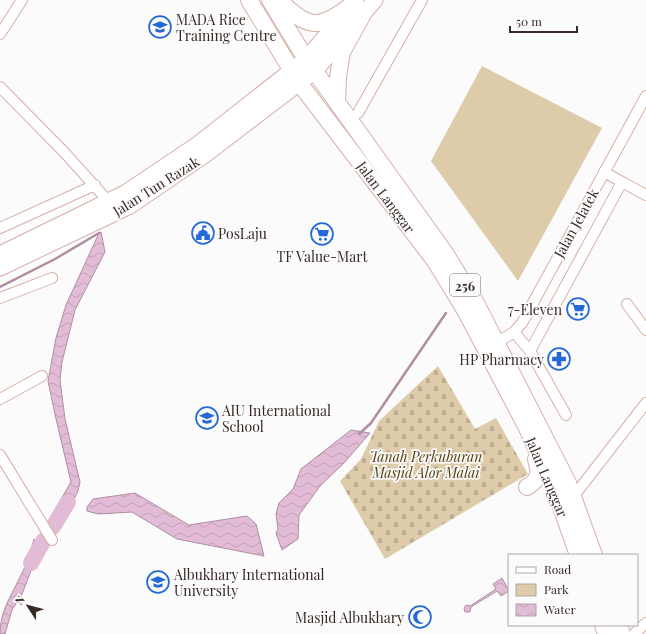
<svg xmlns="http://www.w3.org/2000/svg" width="646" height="634" viewBox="0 0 646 634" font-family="'Playfair Display',serif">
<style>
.cemetery{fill:url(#cemetery-stones)}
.park{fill:#ddcba9}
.water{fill:url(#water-waves);stroke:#af8fa1}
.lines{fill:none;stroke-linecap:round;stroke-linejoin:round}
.stream{stroke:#af8fa1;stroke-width:2.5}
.river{stroke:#e2bbd6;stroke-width:16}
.street-casing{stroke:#d7afa8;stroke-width:12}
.secondary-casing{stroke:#d7afa8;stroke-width:17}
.primary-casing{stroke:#d7afa8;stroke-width:18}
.street{stroke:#fff;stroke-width:10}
.secondary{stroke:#fff;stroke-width:15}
.primary{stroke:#fff;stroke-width:16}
.labels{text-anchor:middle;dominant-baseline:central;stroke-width:3.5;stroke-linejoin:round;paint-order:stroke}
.shield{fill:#fbfbfb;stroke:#726866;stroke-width:1}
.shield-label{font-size:13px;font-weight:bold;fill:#382926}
.poi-label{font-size:14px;fill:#382926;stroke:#fbfbfb;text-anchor:start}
.street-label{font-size:14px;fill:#382926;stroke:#fbfbfb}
.park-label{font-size:14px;font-style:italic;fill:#584213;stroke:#fbfbfb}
</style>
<defs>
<pattern id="cemetery-stones" width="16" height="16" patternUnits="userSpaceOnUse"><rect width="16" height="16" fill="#ddcba9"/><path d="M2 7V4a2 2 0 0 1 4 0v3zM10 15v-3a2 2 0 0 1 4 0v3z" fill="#beae91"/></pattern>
<pattern id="water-waves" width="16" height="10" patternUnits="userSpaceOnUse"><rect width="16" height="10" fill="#e2bbd6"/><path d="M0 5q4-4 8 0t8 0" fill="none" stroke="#c3a1b8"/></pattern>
</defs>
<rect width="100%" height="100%" fill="#fbfbfb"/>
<polygon class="cemetery" points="438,366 475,429 496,418 528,474 385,559 340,481 361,459 379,421"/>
<polygon class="park" points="482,66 602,128 518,281 431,161"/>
<g class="water">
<polygon points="101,232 105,252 75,310 62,362 60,380 65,419 80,482 78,491 61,525 51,516 71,482 56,419 48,381 56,338 66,305 99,233"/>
<polygon points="351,430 370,433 344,463 320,486 299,515 298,539 282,550 276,533 278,529 276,514 279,503 293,489 301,469"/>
<polygon points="135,493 189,525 247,516 256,524 264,556 177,539 132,512 98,514 87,511 87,507 93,499"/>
<path d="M34 539 45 546 36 558 22 594 12 610 5 634H0C0 612 10 598 19 579 26 566 30 553 34 539Z"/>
<polygon points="502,578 509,591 501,596 497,591 471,607 470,612 465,612 464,608 466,605 470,606 496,589 493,584"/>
</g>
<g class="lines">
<g class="stream">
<polyline points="0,287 55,259 99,233"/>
<polyline points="359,434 371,423 446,313"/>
</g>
<g class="river">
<polyline points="53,527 68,502"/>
<polyline points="31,563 44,540"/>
</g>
<g class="street-casing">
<g id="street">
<polyline points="0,34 22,0"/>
<polyline points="0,87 64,152 109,202"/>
<polyline points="358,113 422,0"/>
<polyline points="622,182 646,195"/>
<polyline points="0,228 95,185"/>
<polyline points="0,298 52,278"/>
<polyline points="627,304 646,330"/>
<polyline points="514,332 530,351 566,415"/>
<polyline points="498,342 514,332 522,323 646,96"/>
<polyline points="530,351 622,182 604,172"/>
<polyline points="0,399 42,376"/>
<polyline points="0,455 52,540"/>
<polyline points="573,497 646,403"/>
<polyline points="634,634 646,623"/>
</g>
</g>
<g class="secondary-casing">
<g id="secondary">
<polyline points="0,254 125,193 198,144 306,59 356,0"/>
<polyline points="0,268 130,206 205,155 315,71 375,0"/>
</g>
</g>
<g class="primary-casing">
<g id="primary">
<polyline points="249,0 300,84 435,261 465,310 526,426 555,490 578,555"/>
<polyline points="270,0 306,59 445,253 476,303 568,483 594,555"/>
<path d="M279 0C307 28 318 31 350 6"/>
<polyline points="337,102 338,77 342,52 362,16"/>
<path d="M527 487C540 479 540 473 536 459"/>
<polyline points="603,625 606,634"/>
<polyline points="619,625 622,634"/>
</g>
</g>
<use href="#street" class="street"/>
<use href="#secondary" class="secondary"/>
<use href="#primary" class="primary"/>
</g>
<defs>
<g id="university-ring" transform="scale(1.15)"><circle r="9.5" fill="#fbfbfb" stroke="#2569d5" stroke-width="1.5"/><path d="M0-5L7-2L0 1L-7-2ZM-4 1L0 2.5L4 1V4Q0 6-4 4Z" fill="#2569d5"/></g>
<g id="civic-ring" transform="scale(1.15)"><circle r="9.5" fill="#fbfbfb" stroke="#2569d5" stroke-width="1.5"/><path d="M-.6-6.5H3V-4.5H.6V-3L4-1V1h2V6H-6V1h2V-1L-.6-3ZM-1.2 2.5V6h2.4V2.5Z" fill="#2569d5"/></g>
<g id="supermarket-ring" transform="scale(1.15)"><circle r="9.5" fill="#fbfbfb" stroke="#2569d5" stroke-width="1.5"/><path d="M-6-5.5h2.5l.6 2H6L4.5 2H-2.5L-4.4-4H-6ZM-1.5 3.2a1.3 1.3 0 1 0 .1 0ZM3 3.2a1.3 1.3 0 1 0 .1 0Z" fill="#2569d5"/></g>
<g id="pharmacy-ring" transform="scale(1.15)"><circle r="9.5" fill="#fbfbfb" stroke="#2569d5" stroke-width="1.5"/><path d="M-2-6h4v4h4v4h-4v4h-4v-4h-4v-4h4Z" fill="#2569d5"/></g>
<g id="school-ring" transform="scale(1.15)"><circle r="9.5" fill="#fbfbfb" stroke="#2569d5" stroke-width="1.5"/><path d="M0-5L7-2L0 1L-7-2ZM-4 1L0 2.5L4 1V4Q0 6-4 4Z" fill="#2569d5"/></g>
<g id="mosque-ring" transform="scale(1.15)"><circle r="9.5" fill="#fbfbfb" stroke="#2569d5" stroke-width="1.5"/><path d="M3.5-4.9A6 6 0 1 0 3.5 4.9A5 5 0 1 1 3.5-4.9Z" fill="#2569d5"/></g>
</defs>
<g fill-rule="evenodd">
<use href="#university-ring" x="160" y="27"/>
<use href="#civic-ring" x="203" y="233"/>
<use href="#supermarket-ring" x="322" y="234"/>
<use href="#supermarket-ring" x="578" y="309"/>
<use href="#pharmacy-ring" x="559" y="359"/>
<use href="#school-ring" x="207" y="418"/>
<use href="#university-ring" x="158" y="582"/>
<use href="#mosque-ring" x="420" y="617"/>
</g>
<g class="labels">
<rect class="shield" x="450" y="274" width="30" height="22" rx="3"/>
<g class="shield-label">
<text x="465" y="285">256</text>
</g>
<g class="poi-label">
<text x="176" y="19">MADA Rice<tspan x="176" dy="16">Training Centre</tspan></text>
<text x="218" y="233">PosLaju</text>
<text x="322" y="256" text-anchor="middle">TF Value-Mart</text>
<text x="562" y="309" text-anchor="end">7-Eleven</text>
<text x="544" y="359" text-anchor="end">HP Pharmacy</text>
<text x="222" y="410">AIU International<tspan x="222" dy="16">School</tspan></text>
<text x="174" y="574">Albukhary International<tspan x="174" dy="16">University</tspan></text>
<text x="404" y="617" text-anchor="end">Masjid Albukhary</text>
</g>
<g class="street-label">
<text transform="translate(156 186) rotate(-32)">Jalan Tun Razak</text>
<text transform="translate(386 197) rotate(53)">Jalan Langgar</text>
<text transform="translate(576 223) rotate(-61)">Jalan Jelatek</text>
<text transform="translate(547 477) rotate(67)">Jalan Langgar</text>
</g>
<g class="park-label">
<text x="426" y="456">Tanah Perkuburan<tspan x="426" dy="16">Masjid Alor Malai</tspan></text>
</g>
</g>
<rect x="508" y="554" width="130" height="72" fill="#fbfbfb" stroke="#ada7a6"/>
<rect x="516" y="567" width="20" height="6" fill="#ffffff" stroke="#ada7a6"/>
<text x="544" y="574" font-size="12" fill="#382926">Road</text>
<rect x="516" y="584" width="20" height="12" fill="#ddcba9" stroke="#ada7a6"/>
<text x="544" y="594" font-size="12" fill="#382926">Park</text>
<rect x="516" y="604" width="20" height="12" fill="url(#water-waves)" stroke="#ada7a6"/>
<text x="544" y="614" font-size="12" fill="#382926">Water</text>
<g transform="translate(28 606) rotate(306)" stroke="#fbfbfb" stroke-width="3" paint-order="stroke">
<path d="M0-3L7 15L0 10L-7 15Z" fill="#382926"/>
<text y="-6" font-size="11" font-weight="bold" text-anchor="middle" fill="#382926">N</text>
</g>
<path d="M510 26v6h67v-6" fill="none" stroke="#382926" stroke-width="2"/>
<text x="516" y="26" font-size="12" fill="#382926" stroke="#fbfbfb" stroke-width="3" paint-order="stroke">50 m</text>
</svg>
